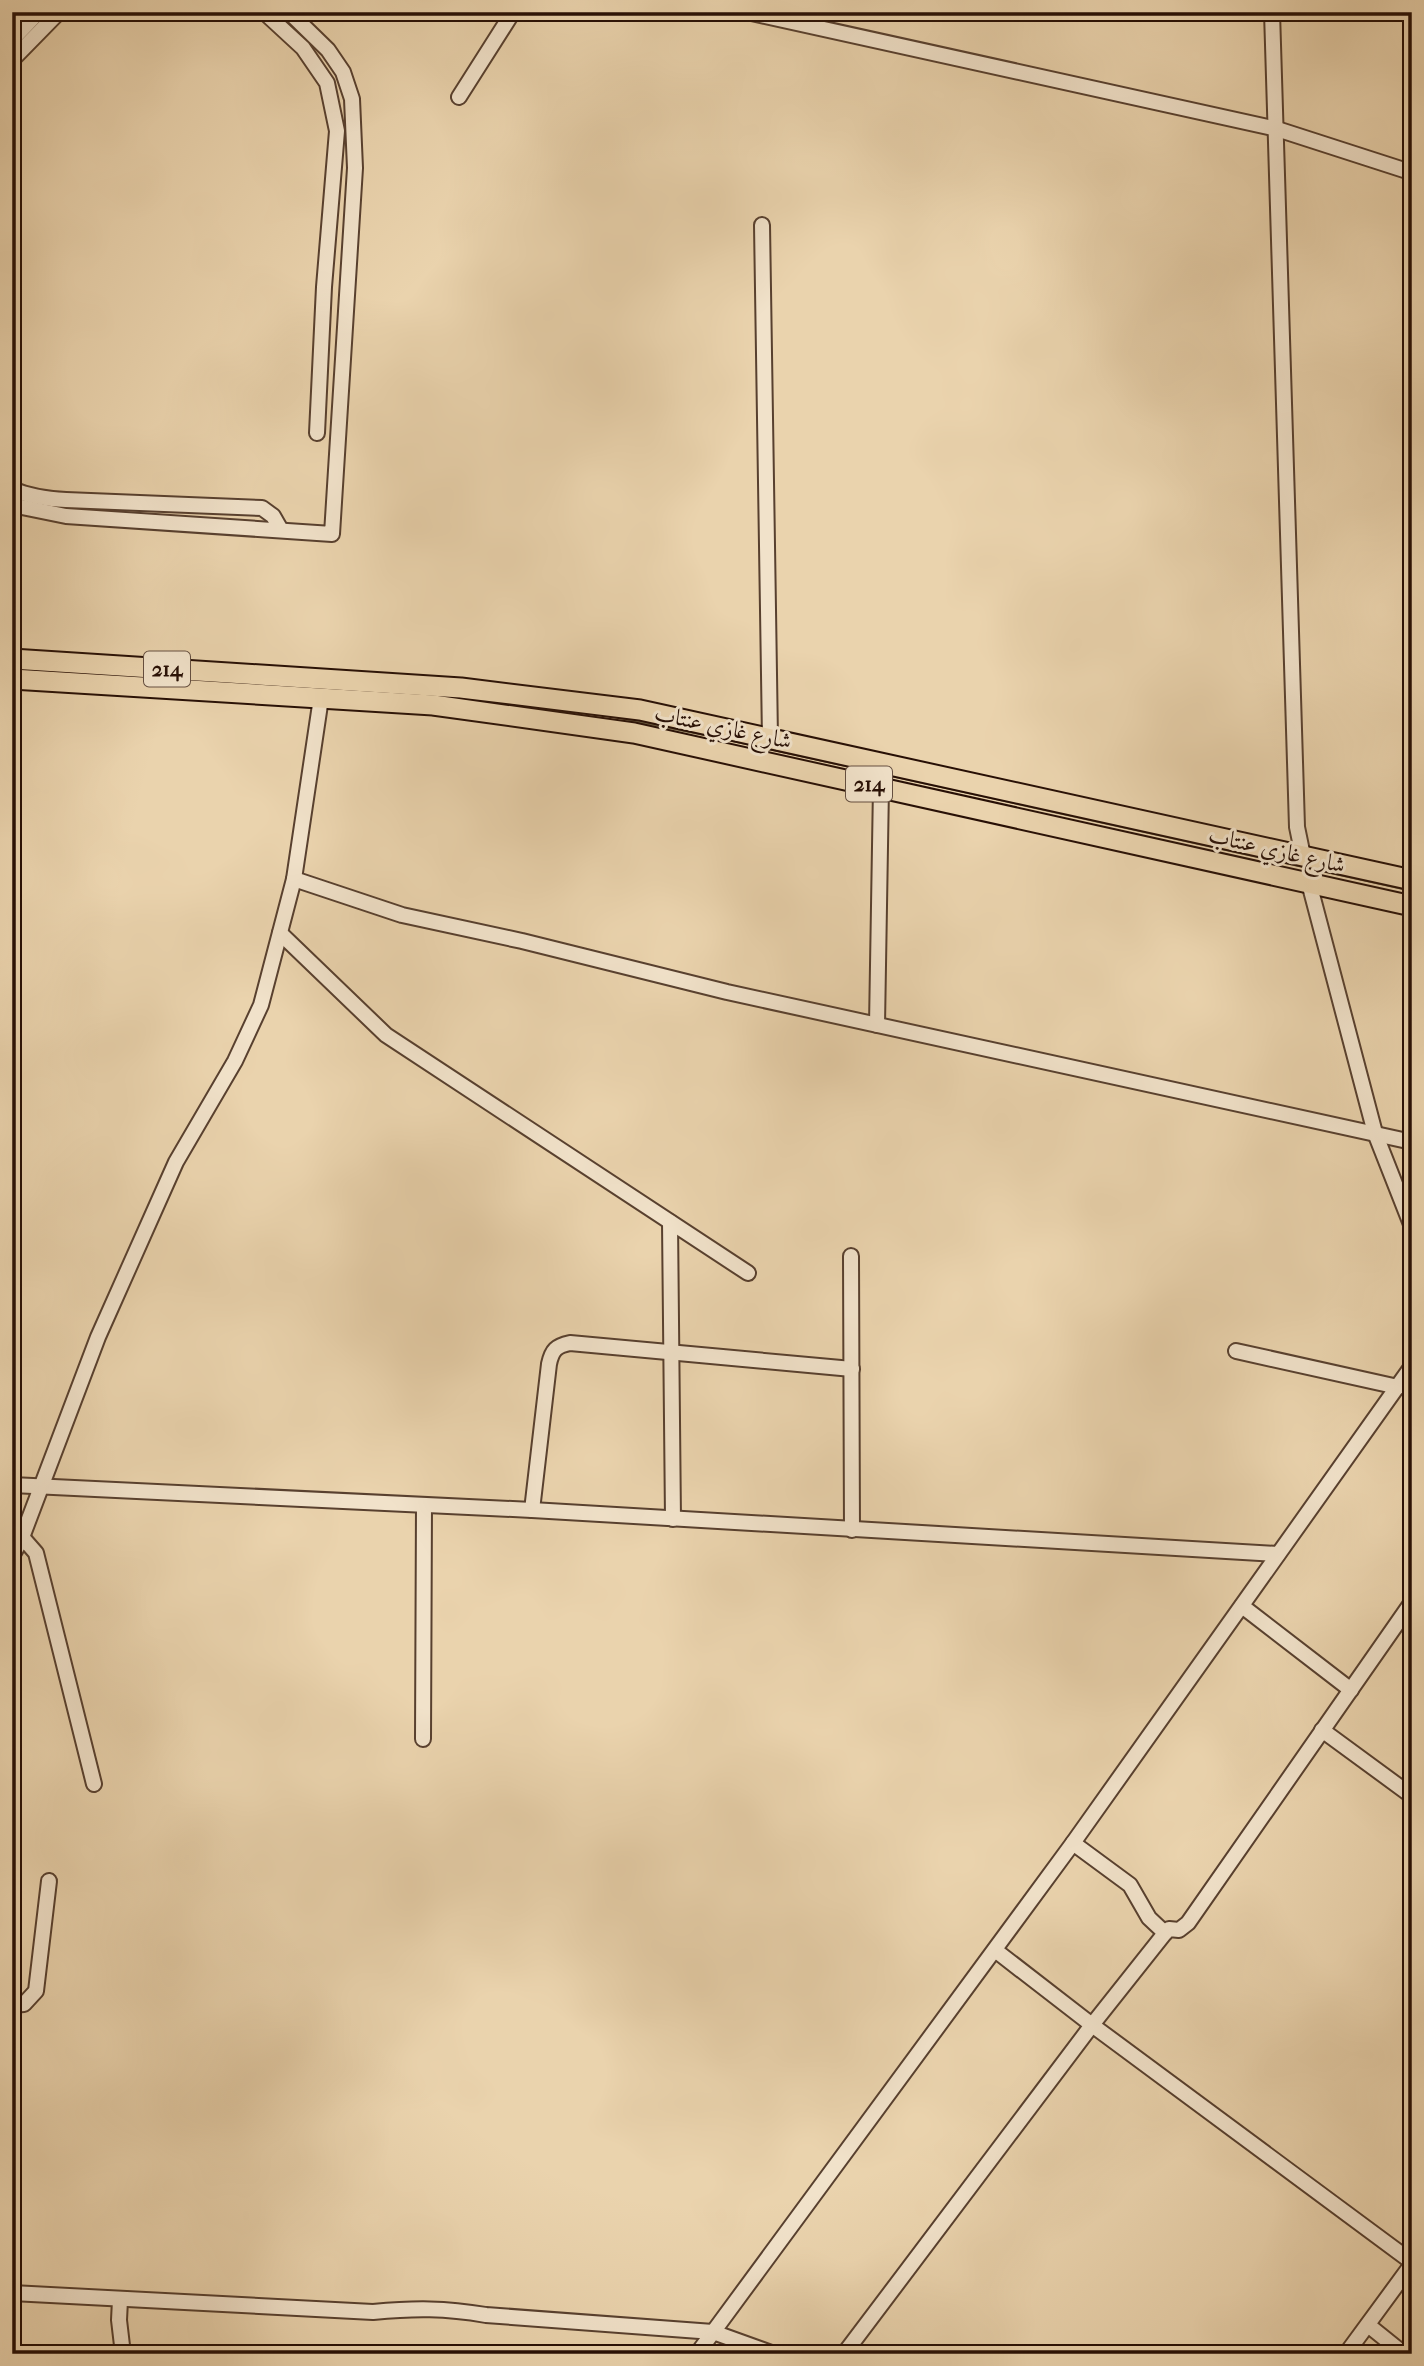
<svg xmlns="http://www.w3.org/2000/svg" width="1424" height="2366" viewBox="0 0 1424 2366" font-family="'IM FELL French Canon',Amiri,serif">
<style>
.grass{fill:url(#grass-tufts);stroke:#706546;stroke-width:2}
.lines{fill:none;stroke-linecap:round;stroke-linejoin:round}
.minor-casing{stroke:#58402f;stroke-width:18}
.highway-casing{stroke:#270f05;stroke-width:23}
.minor{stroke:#f1e2ca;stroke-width:14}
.highway{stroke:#ead3ad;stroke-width:19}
.labels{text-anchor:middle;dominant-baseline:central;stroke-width:6;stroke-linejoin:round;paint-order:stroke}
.shield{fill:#f1e2ca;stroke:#644e40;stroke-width:2}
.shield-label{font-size:21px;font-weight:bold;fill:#270f05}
.street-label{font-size:23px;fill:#270f05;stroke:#f1e2ca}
</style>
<defs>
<pattern id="grass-tufts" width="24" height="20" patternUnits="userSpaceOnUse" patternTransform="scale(1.75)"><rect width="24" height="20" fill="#babb88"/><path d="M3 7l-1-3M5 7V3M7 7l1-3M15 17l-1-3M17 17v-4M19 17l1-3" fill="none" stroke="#a0a074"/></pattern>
</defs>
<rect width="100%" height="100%" fill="#ead3ad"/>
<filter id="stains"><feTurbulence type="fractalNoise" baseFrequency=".00286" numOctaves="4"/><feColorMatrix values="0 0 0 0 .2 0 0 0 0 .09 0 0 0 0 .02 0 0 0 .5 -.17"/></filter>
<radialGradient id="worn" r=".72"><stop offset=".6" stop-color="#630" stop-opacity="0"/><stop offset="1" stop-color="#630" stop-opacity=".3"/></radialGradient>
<polygon class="grass" points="12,668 304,683 600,709 1412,887 1412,891 714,737 594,713 462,700 12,671"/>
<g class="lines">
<g class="minor-casing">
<g id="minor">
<polyline points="264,12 303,48 327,83 337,131 324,287 317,433"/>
<polyline points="747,12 1277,129 1404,170 1412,171"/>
<polyline points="1272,12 1297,827 1303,856"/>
<polyline points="12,40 39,12"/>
<polyline points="12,60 59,12"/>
<polyline points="459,97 513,12"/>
<polyline points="762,225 770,738"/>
<path d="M12 489C30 497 47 499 66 500L262 508 273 516 281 530"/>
<polyline points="12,505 66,516 332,534 355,168 352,99 343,72 328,50 289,12"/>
<polyline points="294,879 402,915 522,941 727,992 1412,1142"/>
<polyline points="1309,883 1375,1133 1412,1227"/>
<polyline points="280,933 386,1035 748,1273"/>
<polyline points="877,1025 881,787"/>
<polyline points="670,1222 673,1519"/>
<polyline points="851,1256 852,1530"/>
<polyline points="1236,1351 1398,1387"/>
<polyline points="12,1485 532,1510 1278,1554"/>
<path d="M532 1510 549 1364C552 1350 556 1346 570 1343L852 1369"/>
<polyline points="22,1537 36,1553 94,1784"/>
<polyline points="12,1556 21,1540 98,1337 176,1162 235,1061 261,1005 294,879 321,698"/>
<polyline points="1242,1606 1351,1690"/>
<polyline points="1322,1730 1412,1796"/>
<polyline points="423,1739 424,1505"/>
<polyline points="1073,1843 1130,1885 1149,1918 1165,1933"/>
<polyline points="995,1950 1092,2025 1412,2262"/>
<polyline points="12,2005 24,2004 36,1991 49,1881"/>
<path d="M12 2293 373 2312C415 2308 445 2308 486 2315L713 2332 774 2354"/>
<polyline points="120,2300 119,2320 123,2354"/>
<polyline points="1368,2325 1404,2354"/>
<polyline points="697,2354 1073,1843 1412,1366"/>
<polyline points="844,2354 1092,2025 1165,1933 1169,1929 1179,1930 1188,1923 1412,1602"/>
<polyline points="1346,2354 1412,2264"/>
</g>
</g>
<g class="highway-casing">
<g id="highway">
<polyline points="12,659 461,688 640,710 1412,880"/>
<polyline points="12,679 433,705 634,733 1412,906"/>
</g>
</g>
<use href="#minor" class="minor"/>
<use href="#highway" class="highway"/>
</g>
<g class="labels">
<g class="shield">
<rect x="144" y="651.5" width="46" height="35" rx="5"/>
<rect x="846" y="766.5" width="46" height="35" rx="5"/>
</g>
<g class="shield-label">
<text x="167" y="669">214</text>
<text x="869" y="784">214</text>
</g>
<g class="street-label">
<text transform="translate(723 727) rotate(12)">شارع غازي عنتاب</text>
<text transform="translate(1277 850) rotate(13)">شارع غازي عنتاب</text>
</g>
</g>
<rect width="1424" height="2366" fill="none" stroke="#ead3ad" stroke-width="42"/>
<rect x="14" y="14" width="1396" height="2338" fill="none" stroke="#270f05" stroke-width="3.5"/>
<rect x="21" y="21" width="1382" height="2324" fill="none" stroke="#270f05" stroke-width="2"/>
<rect width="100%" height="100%" filter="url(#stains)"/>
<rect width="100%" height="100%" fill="url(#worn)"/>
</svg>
